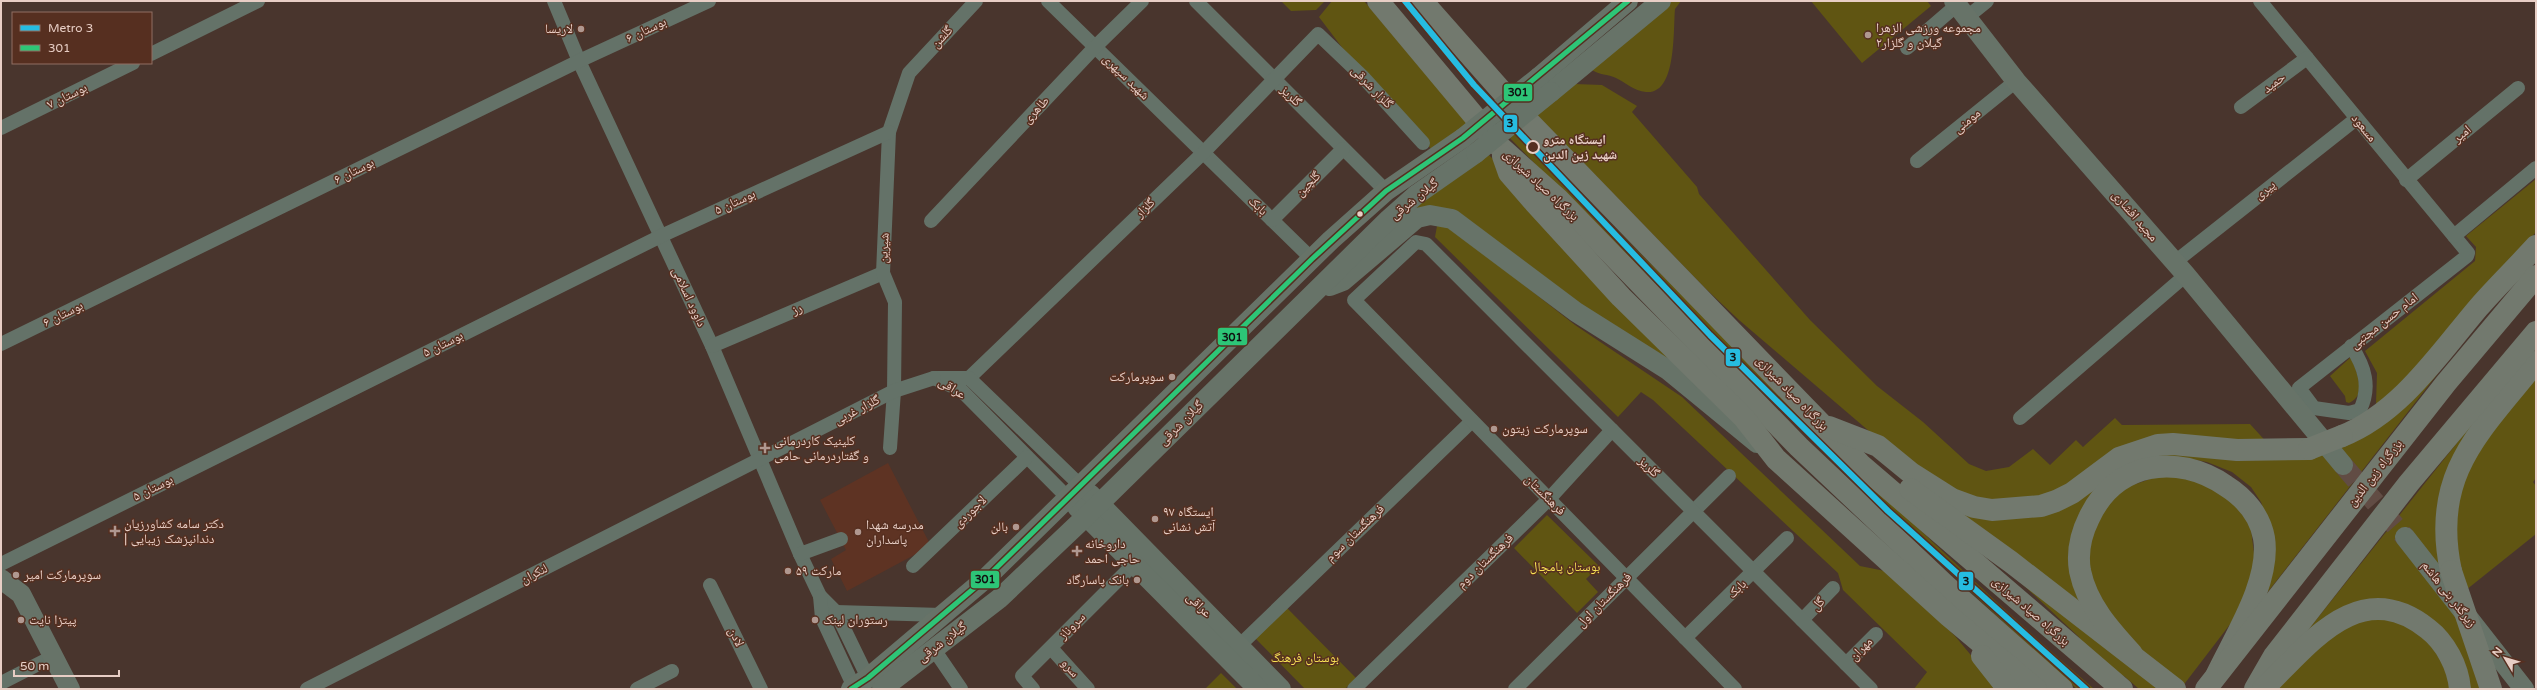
<svg xmlns="http://www.w3.org/2000/svg" width="2537" height="690" viewBox="0 0 2537 690" font-family="'Varela Round','Noto Naskh Arabic',sans-serif">
<style>
.built{fill:#5e3323}
.green{fill:#605512}
.lines{fill:none;stroke-linecap:round;stroke-linejoin:round}
.secondary-tunnel{stroke:#614c44;stroke-width:20;stroke-dasharray:20 10;stroke-linecap:butt}
.street{stroke:#647268;stroke-width:14}
.secondary{stroke:#677368;stroke-width:20}
.highway{stroke:#72796e;stroke-width:22}
.secondary-bridge{stroke:#677368;stroke-width:20}
.highway-bridge{stroke:#72796e;stroke-width:22}
.bus-1-casing{stroke:#562f20;stroke-width:8}
.bus-1{stroke:#2dc577;stroke-width:5}
.metro-1-casing{stroke:#562f20;stroke-width:9}
.metro-1{stroke:#26bce1;stroke-width:6}
.poi-dot{fill:#b09890;stroke:#562f20;stroke-width:1.5}
.stop-dot{fill:#562f20;stroke:#e8cec5;stroke-width:2}
.bus-dot{fill:#e8cec5;stroke:#562f20;stroke-width:1.5}
.labels{text-anchor:middle;dominant-baseline:central;stroke-width:3;stroke-linejoin:round;paint-order:stroke}
.poi-label{font-size:13px;fill:#e8cec5;stroke:#562f20;text-anchor:start}
.street-label{font-size:13px;fill:#e8cec5;stroke:#562f20}
.stop-label{font-size:13px;font-weight:bold;fill:#e8cec5;stroke:#562f20;text-anchor:start}
.park-label{font-size:13px;fill:#f8e355;stroke:#562f20}
.line-badge{stroke:#562f20;stroke-width:1.5}
.pale-badge-label{font-size:11px;text-anchor:middle;font-weight:bold;fill:#111}
</style>
<rect width="100%" height="100%" fill="#49352d"/>
<polygon class="built" points="888,463 931,546 847,591 831,559 846,550 820,500"/>
<g class="green">
<polygon points="1281,1 1325,1 1316,10 1291,11"/>
<polygon points="1332,1 1364,1 1468,124 1432,150 1344,50 1319,17"/>
<path d="M1670 1H1681L1675 9C1673 30 1677 95 1646 92 1634 91 1625 82 1616 78 1608 74 1599 75 1592 70Z"/>
<polygon points="1811,1 1927,1 1931,6 1862,63"/>
<polygon points="1575,84 1602,85 1637,106 1632,112 1697,187 1699,194 1810,320 1877,386 1923,422 1969,464 1986,471 2009,467 2033,449 2050,465 2076,440 2083,447 2115,418 2122,425 2250,424 2270,446 2168,441 2050,498 1971,501 1911,467 1739,320 1705,288 1532,110"/>
<path d="M1516 125C1593 208 1675 288 1755 368 1866 478 1976 587 2094 689H2077C1879 511 1691 324 1505 133Z"/>
<polygon points="1484,150 1493,159 1713,392 1442,212 1353,259"/>
<polygon points="2536,179 2536,232 2392,397 2376,404 2377,373 2365,351 2475,261 2476,247 2466,236"/>
<polygon points="1444,222 1575,325 1682,397 1860,566 1890,572 1955,636 1999,689 1914,689 1927,672 1843,590 1838,573 1653,400 1641,392 1618,417 1435,237 1437,226"/>
<polygon points="2536,350 2444,489 2484,689 2464,689 2456,656 2382,607 2281,664 2472,424"/>
<path d="M2351 357C2356 371 2368 395 2349 403L2346 402 2345 396 2330 376Z"/>
<polygon points="2439,372 2253,611 2268,521 2261,502 2251,487 2232,472 2207,462 2186,458 2086,510 2090,609 1899,469 1994,517 2154,451 2308,452"/>
<polygon points="2536,378 2536,478 2533,482 2536,486 2536,534 2466,590 2449,524 2469,460"/>
<polygon points="2164,474 2215,486 2241,509 2251,529 2255,562 2244,606 2182,687 2143,653 2092,591 2085,556 2098,515 2125,488"/>
<polygon points="1547,515 1599,566 1586,579 1598,592 1577,613 1514,548"/>
<polygon points="2001,564 2166,689 2139,689 2124,676 2119,675 2080,640 2079,637"/>
<polygon points="1287,608 1356,678 1345,689 1305,689 1255,638"/>
<polygon points="2391,614 2440,651 2453,689 2274,689 2353,616"/>
<polygon points="1221,673 1237,689 1205,689"/>
</g>
<g class="lines">
<polyline class="secondary-tunnel" points="2343,465 2405,537"/>
<g class="street">
<polyline points="554,1 579,61 712,346 800,554 820,596 836,612 868,678"/>
<polyline points="1048,1 1312,259"/>
<polyline points="1196,1 1386,191"/>
<path d="M2260 1 2468 253 2467 256 2299 388 2314 408 2349 413 2360 410C2371 387 2365 367 2351 346"/>
<polyline points="1966,18 1987,1"/>
<polyline points="1907,48 1957,5"/>
<polyline points="151,54 258,1"/>
<polyline points="2241,107 2307,58"/>
<polyline points="1,128 133,63"/>
<polyline points="1917,161 2016,81"/>
<polyline points="2406,180 2518,88"/>
<polyline points="1272,220 1343,149"/>
<polyline points="931,221 1095,47 1142,1"/>
<polyline points="2454,236 2536,168"/>
<polyline points="2175,262 2356,119"/>
<polyline points="1,344 579,61 709,1"/>
<polyline points="712,346 883,273"/>
<polyline points="969,378 1204,152 1318,34 1362,76 1423,143"/>
<polyline points="2020,418 2186,275"/>
<polyline points="890,448 894,391 895,302 883,273 889,132 909,73 976,1"/>
<polyline points="1068,498 961,390 934,378 969,378 1081,486"/>
<polyline points="800,554 841,539"/>
<polyline points="1,564 661,236 889,132"/>
<polyline points="913,566 1027,457"/>
<polyline points="710,585 761,689"/>
<polyline points="820,596 822,618 854,687"/>
<polyline points="836,612 942,615"/>
<polyline points="1802,620 1833,588"/>
<polyline points="1685,638 1787,538"/>
<polyline points="1239,646 1472,421"/>
<polyline points="933,648 961,689"/>
<polyline points="1051,648 1088,689"/>
<polyline points="1846,664 1876,634"/>
<polyline points="1,683 54,656"/>
<polyline points="307,689 894,391 934,378"/>
<polyline points="637,689 672,671"/>
<polyline points="1033,689 1022,676 1134,564"/>
<polyline points="1354,689 1549,499 1612,430"/>
<polyline points="1515,689 1729,476"/>
<polyline points="1735,689 1354,300 1416,242 1426,244 1871,689"/>
</g>
<g class="secondary">
<polyline points="1954,1 2016,81 2186,275 2343,465"/>
<polyline points="1539,77 1628,1"/>
<polyline points="1551,92 1661,1"/>
<polyline points="1330,286 1343,281 1417,218 1430,215 1452,219 1576,312 1668,370 1757,443"/>
<polyline points="1090,494 1281,689"/>
<polyline points="1077,507 1258,689"/>
<polyline points="2405,537 2524,689"/>
<polyline points="1,579 21,594 70,689"/>
<polyline points="851,689 868,678 985,579 1331,240 1386,191 1463,138"/>
<polyline points="882,689 1000,598 1099,504 1389,219 1416,195 1476,153"/>
</g>
<g class="highway">
<polyline points="1378,1 1500,147 1558,199 1799,447 1945,585 2062,689"/>
<polyline points="1422,1 1529,122 1860,464 2122,689"/>
<polyline points="1503,156 1509,173 1535,203 1621,297 1744,418 1776,459 1949,616 2036,689"/>
<polyline points="1829,427 1878,446 1911,473 1952,499 1974,507 1992,510 2041,506 2056,501 2072,493 2119,458 2158,445 2173,444 2237,450 2309,449"/>
<path d="M2342 436C2400 413 2439 354 2478 308 2496 287 2517 267 2536 246"/>
<polyline points="1910,489 2011,562 2175,689"/>
<path d="M2451 571C2430 474 2480 432 2536 362"/>
<path d="M2132 654C2110 630 2087 605 2080 571 2077 553 2081 534 2089 518 2115 462 2177 452 2226 486 2245 498 2260 516 2264 538 2271 581 2235 636 2217 674"/>
<polyline points="1982,656 2008,689"/>
<polyline points="2206,689 2446,383 2536,276"/>
<polyline points="2255,689 2274,656 2409,483 2536,332"/>
<path d="M2263 689C2309 645 2359 574 2428 629 2445 642 2458 666 2460 689"/>
</g>
<g class="secondary-bridge">
<polyline points="1463,138 1539,77"/>
<polyline points="1476,153 1551,92"/>
</g>
<g class="highway-bridge">
<polyline points="2309,449 2342,436"/>
<polyline points="2451,571 2491,689"/>
</g>
<g class="bus-1-casing">
<polyline id="bus-1" points="851,689 868,678 985,579 1312,259 1386,191 1463,138 1628,1"/>
</g>
<use href="#bus-1" class="bus-1"/>
<g class="metro-1-casing">
<polyline id="metro-1" points="1405,1 1474,85 1710,335 1888,511 2086,689"/>
</g>
<use href="#metro-1" class="metro-1"/>
</g>
<g class="poi-dot">
<circle cx="581" cy="29" r="4"/>
<circle cx="1868" cy="35" r="4"/>
<circle cx="1172" cy="377" r="4"/>
<circle cx="1494" cy="429" r="4"/>
<path d="M763 442h4v4h4v4h-4v4h-4v-4h-4v-4h4z"/>
<circle cx="1155" cy="519" r="4"/>
<circle cx="1016" cy="527" r="4"/>
<path d="M113 525h4v4h4v4h-4v4h-4v-4h-4v-4h4z"/>
<circle cx="858" cy="532" r="4"/>
<path d="M1075 545h4v4h4v4h-4v4h-4v-4h-4v-4h4z"/>
<circle cx="788" cy="571" r="4"/>
<circle cx="16" cy="575" r="4"/>
<circle cx="1137" cy="580" r="4"/>
<circle cx="21" cy="620" r="4"/>
<circle cx="815" cy="620" r="4"/>
</g>
<circle class="stop-dot" cx="1533" cy="147" r="6"/>
<circle class="bus-dot" cx="1360" cy="214" r="3.5"/>
<g class="labels">
<g class="poi-label">
<text x="1876" y="28">مجموعه ورزشی الزهرا<tspan x="1876" dy="15">گیلان و گلزار۲</tspan></text>
<text x="573" y="29" text-anchor="end">لاریسا</text>
<text x="1164" y="377" text-anchor="end">سوپرمارکت</text>
<text x="1502" y="429">سوپرمارکت زیتون</text>
<text x="774" y="441">کلینیک کاردرمانی<tspan x="774" dy="15">و گفتاردرمانی حامی</tspan></text>
<text x="1163" y="512">ایستگاه ۹۷<tspan x="1163" dy="15">آتش نشانی</tspan></text>
<text x="124" y="524">دکتر سامه کشاورزیان<tspan x="124" dy="15">| دندانپزشک زیبایی</tspan></text>
<text x="866" y="525">مدرسه شهدا<tspan x="866" dy="15">پاسداران</tspan></text>
<text x="1008" y="527" text-anchor="end">بالن</text>
<text x="1085" y="544">داروخانه<tspan x="1085" dy="15">حاجی احمد</tspan></text>
<text x="796" y="571">مارکت ۵۹</text>
<text x="24" y="575">سوپرمارکت امیر</text>
<text x="1129" y="580" text-anchor="end">بانک پاسارگاد</text>
<text x="29" y="620">پیتزا نایت</text>
<text x="823" y="620">رستوران لینک</text>
</g>
<g class="street-label">
<text transform="translate(646 30) rotate(-25)">بوستان ۶</text>
<text transform="translate(942 37) rotate(-47)">گلشن</text>
<text transform="translate(1126 77) rotate(44)">شهید سپهری</text>
<text transform="translate(2274 83) rotate(-37)">حمید</text>
<text transform="translate(1372 87) rotate(46)">گلزار شرقی</text>
<text transform="translate(67 96) rotate(-26)">بوستان ۷</text>
<text transform="translate(1291 96) rotate(45)">گلریز</text>
<text transform="translate(1036 110) rotate(-47)">طاهری</text>
<text transform="translate(1967 121) rotate(-39)">مومنی</text>
<text transform="translate(2364 128) rotate(51)">مسعود</text>
<text transform="translate(2462 134) rotate(-40)">امیر</text>
<text transform="translate(354 171) rotate(-26)">بوستان ۶</text>
<text transform="translate(1308 184) rotate(-45)">گلچین</text>
<text transform="translate(1541 185) rotate(43)">بزرگراه صیاد شیرازی</text>
<text transform="translate(2265 190) rotate(-38)">پیری</text>
<text transform="translate(1414 199) rotate(-38)">گیلان شرقی</text>
<text transform="translate(735 202) rotate(-24)">بوستان ۵</text>
<text transform="translate(1258 206) rotate(44)">بابک</text>
<text transform="translate(1145 208) rotate(-44)">گلزار</text>
<text transform="translate(2135 216) rotate(49)">مجید افشاری</text>
<text transform="translate(884 248) rotate(-87)">شیرین</text>
<text transform="translate(689 297) rotate(65)">داوود اسلامی</text>
<text transform="translate(797 309) rotate(-23)">رز</text>
<text transform="translate(63 314) rotate(-26)">بوستان ۶</text>
<text transform="translate(2384 321) rotate(-38)">امام حسن مجتبی</text>
<text transform="translate(443 344) rotate(-26)">بوستان ۵</text>
<text transform="translate(952 388) rotate(32)">عراقی</text>
<text transform="translate(1792 393) rotate(46)">بزرگراه صیاد شیرازی</text>
<text transform="translate(857 410) rotate(-27)">گلزار غربی</text>
<text transform="translate(1181 423) rotate(-45)">گیلان شرقی</text>
<text transform="translate(1649 467) rotate(45)">گلریز</text>
<text transform="translate(2375 473) rotate(-52)">بزرگراه زین الدین</text>
<text transform="translate(153 488) rotate(-26)">بوستان ۵</text>
<text transform="translate(1545 495) rotate(45)">فرهنگستان</text>
<text transform="translate(970 512) rotate(-44)">لاجوردی</text>
<text transform="translate(1355 533) rotate(-44)">فرهنگستان سوم</text>
<text transform="translate(1485 561) rotate(-44)">فرهنگستان دوم</text>
<text transform="translate(534 574) rotate(-27)">لنکران</text>
<text transform="translate(1737 589) rotate(-44)">بابک</text>
<text transform="translate(2449 594) rotate(52)">زیرگذر بنی هاشم</text>
<text transform="translate(1604 600) rotate(-45)">فرهنگستان اول</text>
<text transform="translate(1818 604) rotate(-46)">گل</text>
<text transform="translate(1199 605) rotate(45)">عراقی</text>
<text transform="translate(2031 611) rotate(41)">بزرگراه صیاد شیرازی</text>
<text transform="translate(1072 626) rotate(-45)">سروناز</text>
<text transform="translate(736 637) rotate(64)">لادن</text>
<text transform="translate(942 642) rotate(-37)">گیلان شرقی</text>
<text transform="translate(1861 649) rotate(-46)">مهران</text>
<text transform="translate(1070 668) rotate(48)">سرو</text>
</g>
<g class="stop-label">
<text x="1543" y="140">ایستگاه مترو<tspan x="1543" dy="15">شهید زین الدین</tspan></text>
</g>
<g class="park-label">
<text x="1565" y="567">بوستان پامچال</text>
<text x="1305" y="658">بوستان فرهنگ</text>
</g>
</g>
<g class="line-badge">
<rect x="1503" y="83" width="30" height="19" rx="4" fill="#2dc577"/>
<rect x="1503" y="114" width="15" height="19" rx="4" fill="#26bce1"/>
<rect x="1217" y="327" width="31" height="19" rx="4" fill="#2dc577"/>
<rect x="1725" y="348" width="16" height="19" rx="4" fill="#26bce1"/>
<rect x="970" y="570" width="30" height="19" rx="4" fill="#2dc577"/>
<rect x="1958" y="571" width="16" height="20" rx="4" fill="#26bce1"/>
</g>
<g class="pale-badge-label">
<text x="1518" y="96">301</text>
<text x="1510" y="127">3</text>
<text x="1232" y="341">301</text>
<text x="1733" y="361">3</text>
<text x="985" y="583">301</text>
<text x="1966" y="585">3</text>
</g>
<rect width="2537" height="690" fill="none" stroke="#e8cec5" stroke-width="4"/>
<rect x="12" y="12" width="140" height="52" fill="#562f20" stroke="#906f62"/>
<rect x="20" y="25" width="20" height="6" fill="#26bce1" stroke="#906f62"/>
<text x="48" y="32" font-size="12" fill="#e8cec5">Metro 3</text>
<rect x="20" y="45" width="20" height="6" fill="#2dc577" stroke="#906f62"/>
<text x="48" y="52" font-size="12" fill="#e8cec5">301</text>
<g transform="translate(2505 658) rotate(308)" stroke="#562f20" stroke-width="3" paint-order="stroke">
<path d="M0-3L7 15L0 10L-7 15Z" fill="#e8cec5"/>
<text y="-6" font-size="11" font-weight="bold" text-anchor="middle" fill="#e8cec5">N</text>
</g>
<path d="M14 670v6h105v-6" fill="none" stroke="#e8cec5" stroke-width="2"/>
<text x="20" y="670" font-size="12" fill="#e8cec5" stroke="#562f20" stroke-width="3" paint-order="stroke">50 m</text>
</svg>
